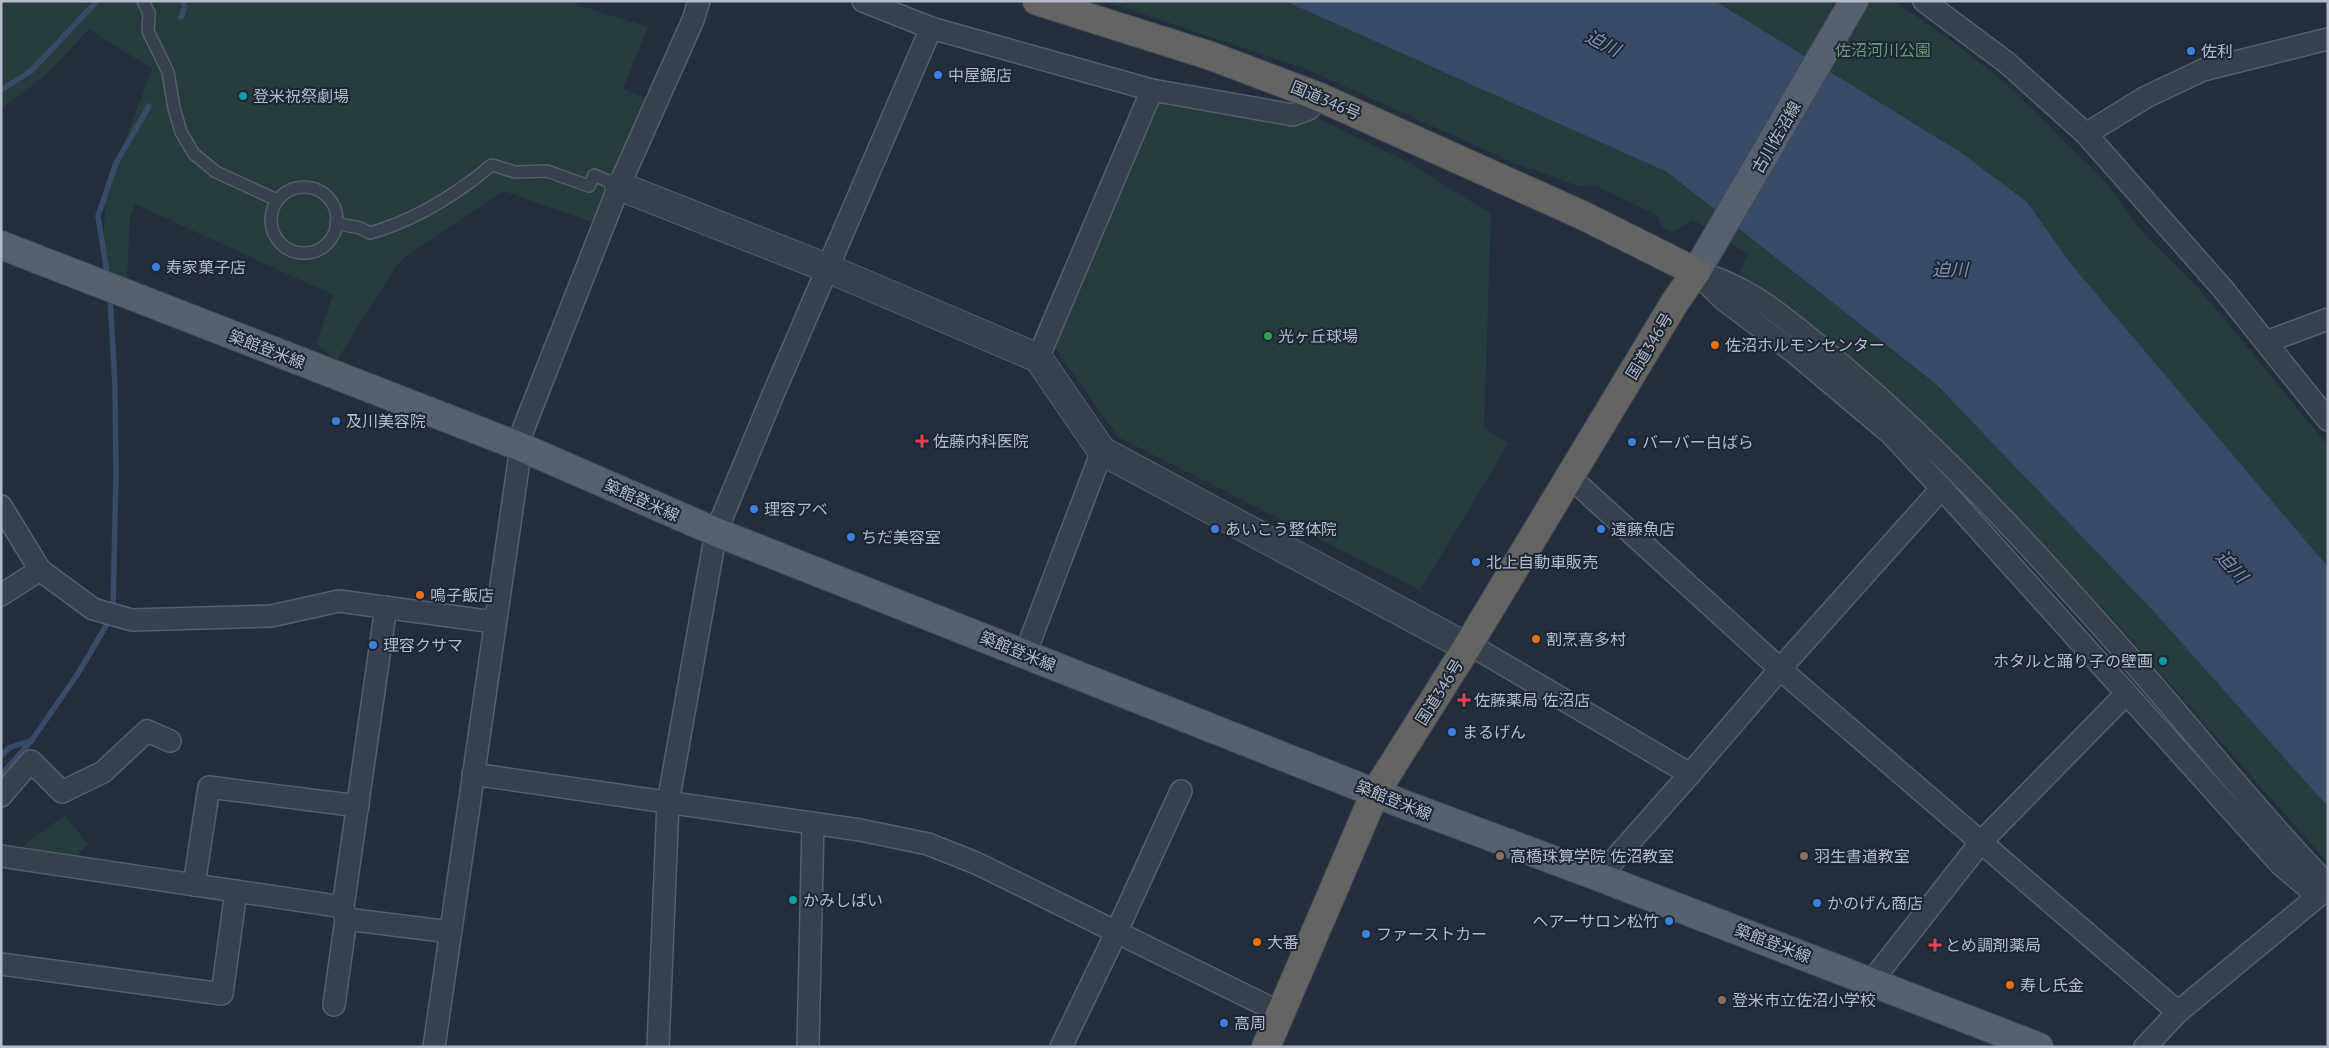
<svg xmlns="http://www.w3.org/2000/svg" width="2329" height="1048" viewBox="0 0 2329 1048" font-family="'PT Sans','Noto Sans JP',sans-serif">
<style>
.green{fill:#263c3f}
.water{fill:#394c67}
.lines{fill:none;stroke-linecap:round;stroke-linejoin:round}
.stream{stroke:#394c67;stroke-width:5.5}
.service-casing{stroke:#565f6c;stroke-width:14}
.minor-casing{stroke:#565f6c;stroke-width:24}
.tertiary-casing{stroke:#565f6c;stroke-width:30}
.primary-casing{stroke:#414a57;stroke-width:30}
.trunk-casing{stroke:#434c59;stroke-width:30}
.service{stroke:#38414e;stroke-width:11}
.minor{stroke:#38414e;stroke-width:21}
.tertiary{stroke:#38414e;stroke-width:28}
.primary{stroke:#56606e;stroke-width:28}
.trunk{stroke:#656462;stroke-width:28}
.shop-dot{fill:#3f7fe0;stroke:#1d2633;stroke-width:2}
.culture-dot{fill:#0f9aa8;stroke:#1d2633;stroke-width:2}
.leisure-dot{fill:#2e9e5b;stroke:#1d2633;stroke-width:2}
.food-dot{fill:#e8710a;stroke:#1d2633;stroke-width:2}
.health-dot{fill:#e0444e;stroke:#1d2633;stroke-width:2}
.education-dot{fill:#8d6e63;stroke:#1d2633;stroke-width:2}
.labels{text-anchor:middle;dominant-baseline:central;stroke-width:4;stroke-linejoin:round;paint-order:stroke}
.park-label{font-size:16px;fill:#6b9a76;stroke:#1d2633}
.poi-label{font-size:16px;fill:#b4bcc9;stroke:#1d2633;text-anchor:start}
.street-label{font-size:16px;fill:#b4bcc9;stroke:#1d2633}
.water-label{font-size:18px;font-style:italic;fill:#7c92b1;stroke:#1d2633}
</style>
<rect width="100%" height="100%" fill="#242f3e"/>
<g class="green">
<polygon points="1,1 573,1 575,4 648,27 623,89 654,101 605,227 504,191 407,255 396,266 337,360 316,344 333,295 135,204 130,217 127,279 102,269 106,192 152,69 89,29 45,76 1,109"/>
<polygon points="1104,1 1285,1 1667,172 1937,385 2155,613 2328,807 2328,863 2110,616 1933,430 1830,339 1739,274 1748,254 1693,220 1673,232 1662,228 1657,215 1598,187 1578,186 1514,163 1306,69"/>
<polygon points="1715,1 1894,1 1952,41 2008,85 2106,182 2138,227 2202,292 2328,446 2328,567 2071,264 2027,202"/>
<polygon points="1176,88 1308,123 1315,117 1410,163 1491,214 1484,428 1509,443 1420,590 1118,437 1052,344 1160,101"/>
<polygon points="65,815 88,845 80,851 77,860 17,850"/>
</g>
<polygon class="water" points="1285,1 1715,1 1960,152 2027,202 2071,264 2328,567 2328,807 2155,613 1937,385 1667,172"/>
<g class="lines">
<g class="stream">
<polyline points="181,17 185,7 183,1"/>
<polyline points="1,90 31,71 97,1"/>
<polyline points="108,279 98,216 116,163 149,106"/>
<polyline points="110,295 115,386 116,474 113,611"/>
<polyline points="1,756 9,748 32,740"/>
<polyline points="1,775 32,740 77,675 110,619"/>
</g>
<g class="service-casing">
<g id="service">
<polyline points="143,1 149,13 148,31 168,72 174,108 181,132 194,154 216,172 277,200"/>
<circle cx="304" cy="220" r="33"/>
<path d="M336 223 360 228 370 233C406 223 440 204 470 182 478 177 484 170 492 165L515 172 547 171 589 186 594 175 619 186"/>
</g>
</g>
<g class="minor-casing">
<g id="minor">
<polyline points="863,1 931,28 1152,90 1293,115 1309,109 1317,96"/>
<polyline points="1924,1 2006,62 2086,134 2223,289 2328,420"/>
<polyline points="2086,134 2146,97 2203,70 2328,39"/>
<path d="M1696 272C1750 285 1795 326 1837 361 1949 455 2050 567 2146 677 2206 746 2264 819 2328 885"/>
<polyline points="1699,275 1724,300 1795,353 1891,434 1947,494 2281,865 2318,896"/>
<polyline points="2266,342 2328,319"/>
<polyline points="1038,358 1152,90"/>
<polyline points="517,445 619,186 693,20 699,1"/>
<polyline points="1568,479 1582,488 1780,669 2178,1012 2145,1047"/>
<polyline points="1,506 40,570 93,609 132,620 271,616 339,601 494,622"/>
<polyline points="1,595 40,570"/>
<polyline points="1467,647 1479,650 1690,774"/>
<polyline points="1025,654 1102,451"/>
<polyline points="473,774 860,830 928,844 976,863 1281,1013"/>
<polyline points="1,796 31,761 62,792 103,772 147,731 170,741"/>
<polyline points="1,856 343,907 346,919 450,932"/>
<polyline points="1599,877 1690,774 1780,669 1942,488"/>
<polyline points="194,885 209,787 358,806"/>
<polyline points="343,907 386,607"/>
<polyline points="1,964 222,994 236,891"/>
<polyline points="1874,983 1878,973 1981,842 2126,694"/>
<polyline points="334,1005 346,919"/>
<polyline points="2178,1012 2328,888"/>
<polyline points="434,1047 521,447"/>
<polyline points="658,1047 668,803 716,532 772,397 931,28"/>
<polyline points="808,1047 813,823"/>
<polyline points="1061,1047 1116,933 1181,791"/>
</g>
</g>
<g class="tertiary-casing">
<polyline id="tertiary" points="619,186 827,268 1038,358 1102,451 1467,647"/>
</g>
<g class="primary-casing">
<g id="primary">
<polyline points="1,245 521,447 716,532 1403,804 1599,877 2039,1047"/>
<polyline points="1696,272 1854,1"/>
</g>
</g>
<g class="trunk-casing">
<polyline id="trunk" points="1037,1 1211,56 1317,96 1582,215 1696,272 1675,302 1467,647 1375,793 1266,1047"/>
</g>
<use href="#service" class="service"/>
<use href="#minor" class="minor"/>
<use href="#tertiary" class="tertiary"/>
<use href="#primary" class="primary"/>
<use href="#trunk" class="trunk"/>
</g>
<g class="shop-dot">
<circle cx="2191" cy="51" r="5"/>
<circle cx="938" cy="75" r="5"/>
<circle cx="156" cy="267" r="5"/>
<circle cx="336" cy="421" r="5"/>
<circle cx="1632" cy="442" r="5"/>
<circle cx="754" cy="509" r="5"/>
<circle cx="1215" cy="529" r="5"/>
<circle cx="1601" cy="529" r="5"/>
<circle cx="851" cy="537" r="5"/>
<circle cx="1476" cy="562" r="5"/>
<circle cx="373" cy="645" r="5"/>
<circle cx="1452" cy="732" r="5"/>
<circle cx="1817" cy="903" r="5"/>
<circle cx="1669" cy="921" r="5"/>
<circle cx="1366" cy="934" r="5"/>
<circle cx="1224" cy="1023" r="5"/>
</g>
<g class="culture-dot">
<circle cx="243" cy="96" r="5"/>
<circle cx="2163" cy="661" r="5"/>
<circle cx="793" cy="900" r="5"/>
</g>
<circle class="leisure-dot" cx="1268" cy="336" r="5"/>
<g class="food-dot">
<circle cx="1715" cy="345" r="5"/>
<circle cx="420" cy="595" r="5"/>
<circle cx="1536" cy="639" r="5"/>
<circle cx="1257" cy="942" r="5"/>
<circle cx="2010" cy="985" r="5"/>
</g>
<g class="health-dot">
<path d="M919.5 433.5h5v5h5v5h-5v5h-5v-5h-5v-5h5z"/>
<path d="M1461.5 692.5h5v5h5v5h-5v5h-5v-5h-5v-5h5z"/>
<path d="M1932.5 937.5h5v5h5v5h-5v5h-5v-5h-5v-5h5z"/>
</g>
<g class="education-dot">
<circle cx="1500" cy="856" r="5"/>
<circle cx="1804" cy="856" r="5"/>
<circle cx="1722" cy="1000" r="5"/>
</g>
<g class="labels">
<g class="park-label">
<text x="1883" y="50">佐沼河川公園</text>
</g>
<g class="poi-label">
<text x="2201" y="51">佐利</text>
<text x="948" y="75">中屋鋸店</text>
<text x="253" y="96">登米祝祭劇場</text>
<text x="166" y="267">寿家菓子店</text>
<text x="1278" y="336">光ヶ丘球場</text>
<text x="1725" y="345">佐沼ホルモンセンター</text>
<text x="346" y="421">及川美容院</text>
<text x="933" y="441">佐藤内科医院</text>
<text x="1642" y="442">バーバー白ばら</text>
<text x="764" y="509">理容アベ</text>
<text x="1225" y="529">あいこう整体院</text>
<text x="1611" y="529">遠藤魚店</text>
<text x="861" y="537">ちだ美容室</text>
<text x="1486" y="562">北上自動車販売</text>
<text x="430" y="595">鳴子飯店</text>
<text x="1546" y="639">割烹喜多村</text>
<text x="383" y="645">理容クサマ</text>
<text x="2153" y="661" text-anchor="end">ホタルと踊り子の壁画</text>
<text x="1474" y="700">佐藤薬局 佐沼店</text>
<text x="1462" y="732">まるげん</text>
<text x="1510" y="856">高橋珠算学院 佐沼教室</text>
<text x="1814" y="856">羽生書道教室</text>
<text x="803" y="900">かみしばい</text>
<text x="1827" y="903">かのげん商店</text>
<text x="1659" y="921" text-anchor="end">ヘアーサロン松竹</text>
<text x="1376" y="934">ファーストカー</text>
<text x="1267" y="942">大番</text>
<text x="1945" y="945">とめ調剤薬局</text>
<text x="2020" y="985">寿し氏金</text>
<text x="1732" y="1000">登米市立佐沼小学校</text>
<text x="1234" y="1023">高周</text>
</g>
<g class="street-label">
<text transform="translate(1326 100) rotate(23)">国道346号</text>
<text transform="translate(1776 137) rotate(-60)">古川佐沼線</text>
<text transform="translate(1649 346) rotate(-59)">国道346号</text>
<text transform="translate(267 349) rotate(21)">築館登米線</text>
<text transform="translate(642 500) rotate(24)">築館登米線</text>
<text transform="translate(1018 651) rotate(22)">築館登米線</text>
<text transform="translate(1439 692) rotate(-58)">国道346号</text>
<text transform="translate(1394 800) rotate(22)">築館登米線</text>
<text transform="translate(1773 943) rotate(21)">築館登米線</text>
</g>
<g class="water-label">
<text transform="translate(1603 43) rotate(27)">迫川</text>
<text x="1950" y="269">迫川</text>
<text transform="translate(2232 566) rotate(47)">迫川</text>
</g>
</g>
<rect width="2329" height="1048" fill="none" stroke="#b4bcc9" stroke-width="5"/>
</svg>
